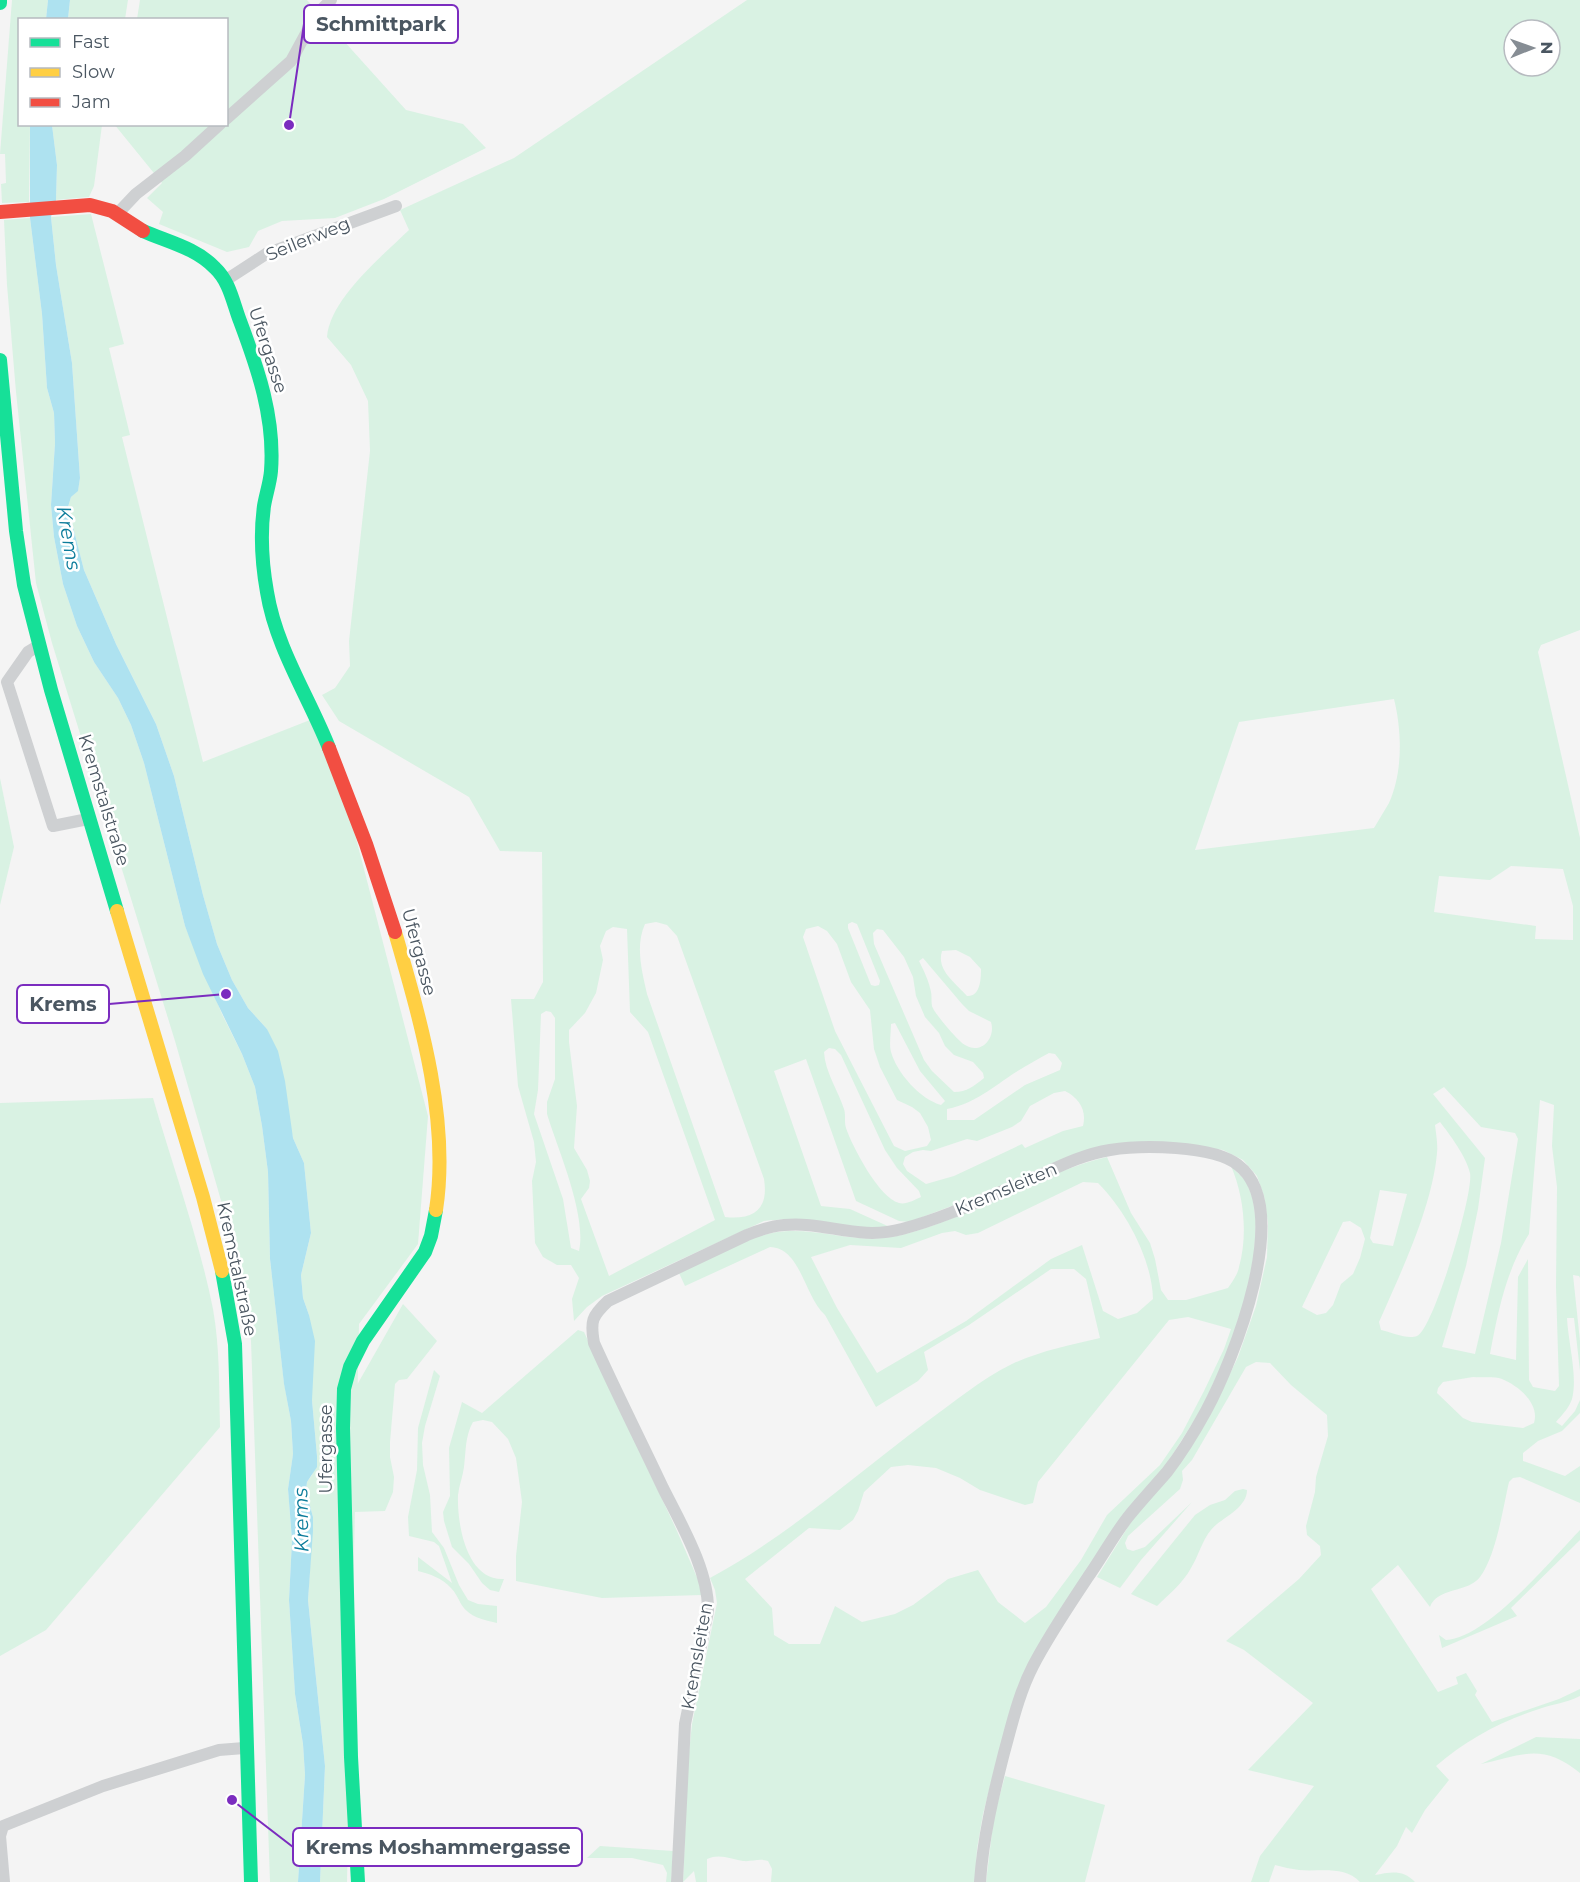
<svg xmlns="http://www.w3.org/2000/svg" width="1580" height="1882" viewBox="0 0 1580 1882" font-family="Montserrat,sans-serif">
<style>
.green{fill:#d9f2e3;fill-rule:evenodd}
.water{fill:#aee2f0}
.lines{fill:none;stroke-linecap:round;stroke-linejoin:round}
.lane{stroke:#ced0d2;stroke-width:12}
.fast{stroke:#16e098;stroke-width:14}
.slow{stroke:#ffcf43;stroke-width:14}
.jam{stroke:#f24e42;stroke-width:14}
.labels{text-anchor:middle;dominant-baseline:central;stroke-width:5;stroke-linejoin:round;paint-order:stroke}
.street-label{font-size:18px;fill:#4a5661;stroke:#fff}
.water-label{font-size:20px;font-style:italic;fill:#0c7c9b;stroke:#fff}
.leader{fill:none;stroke:#7b2cbf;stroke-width:2}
.callout-dot{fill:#7b2cbf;stroke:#fff;stroke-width:2}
.callout{fill:#fff;stroke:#7b2cbf;stroke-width:2}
.callout-label{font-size:20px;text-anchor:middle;font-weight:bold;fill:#4a5661}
</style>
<rect width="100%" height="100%" fill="#f4f4f4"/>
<g class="green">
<polygon points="12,0 48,0 46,19 20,20 20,124 30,125 29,202 2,203 1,184 6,183 5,154 0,154"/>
<polygon points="70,0 128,0 125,19 68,19"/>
<polygon points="140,0 307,0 406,110 463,124 486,148 384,199 335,218 282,221 258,231 249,247 227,252 159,224 163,212 147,198 162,183 114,124 226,124 226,20 137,19"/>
<path d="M747 0H1580V630L1541 645 1538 652 1580 838V1278L1579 1276 1573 1275 1580 1341V1371L1574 1318H1567C1568 1342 1578 1376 1572 1399 1569 1408 1562 1415 1556 1422L1562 1426 1575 1411 1580 1400V1413L1562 1431 1538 1441 1523 1453V1461L1565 1476 1580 1466V1503L1520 1477 1513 1478 1509 1482C1503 1508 1496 1556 1480 1577 1468 1593 1437 1587 1430 1607L1398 1565 1371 1589 1438 1692 1458 1684 1456 1677 1466 1673 1477 1691 1475 1695 1492 1722 1559 1699 1580 1689V1696C1567 1703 1553 1704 1539 1709 1501 1721 1466 1740 1436 1766L1449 1780 1425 1810 1412 1833 1406 1827 1397 1846 1375 1875C1390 1872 1403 1869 1415 1882H1360C1344 1865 1320 1872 1299 1870 1291 1869 1283 1867 1275 1865L1269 1882H1251L1260 1856 1314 1786 1248 1770 1313 1703 1244 1650 1226 1641 1299 1579 1321 1555 1320 1546 1307 1535 1306 1526 1315 1492 1316 1477 1328 1436 1327 1415 1291 1385 1270 1363 1256 1362 1246 1367 1192 1460 1182 1471 1183 1480 1180 1489 1128 1536 1125 1543 1127 1549 1133 1551 1145 1547 1192 1502 1141 1560 1120 1588 1097 1577 1131 1522 1211 1413 1238 1357 1256 1306 1267 1257 1268 1223 1264 1196 1257 1176 1243 1160 1223 1150 1188 1145 1078 1153 957 1204 909 1222 899 1221 856 1201 806 1059 774 1071 821 1206 850 1209 892 1228C881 1228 870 1229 859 1228 824 1224 800 1216 764 1221L602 1296 587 1307 574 1321 572 1299 579 1278 571 1265H557L543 1257 535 1243 532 1181 536 1162 534 1142 518 1086 511 999H534L543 982 542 852 500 851 469 797 339 721 322 695 335 688 350 666 349 641 370 451 368 401 351 365 327 337C330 299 382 256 409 230L400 210 514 158ZM1514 30H1550V66H1514ZM1394 699C1402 731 1403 772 1389 803 1384 811 1379 820 1374 828L1195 850 1239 722ZM1511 866 1563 869 1573 906V940L1535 939 1536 926 1434 912 1439 876 1490 880ZM656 922 667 925 677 936 764 1179C769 1210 753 1220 725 1217L647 994C642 971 635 946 645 924ZM852 922 857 924 880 981 879 985 875 986 871 985 848 928V924ZM818 926 827 931 837 944 851 982 870 1010 874 1049 880 1067 897 1100 912 1107 920 1113 928 1127 931 1140 927 1146 905 1151 894 1146 835 1031 803 937 806 929ZM613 927 627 929 630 1012 648 1032 715 1220 609 1276 581 1199 589 1188 590 1181 587 1170 574 1148 577 1106 569 1042V1030L585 1013 596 993 603 960 600 946 606 931ZM877 929 883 930 904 957 913 977 916 996 925 1017 939 1033 945 1046 954 1055 973 1062 983 1073 984 1078C974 1086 967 1092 954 1092L932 1071 924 1060 874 944 873 933ZM956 950 970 957 981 969C981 980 980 997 967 996 955 982 936 970 942 951ZM923 958 962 1004 969 1011 991 1022C996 1038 981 1055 965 1045 958 1041 934 1013 932 1006 931 1001 932 996 931 992 929 981 924 971 919 961ZM546 1011 551 1012 555 1018V1079L547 1102V1114C558 1150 587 1215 579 1251L571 1248 563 1199 534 1114 538 1090 541 1014ZM895 1023 920 1071 945 1101 941 1105C920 1099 897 1073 891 1052 889 1044 891 1032 891 1024ZM829 1048 835 1049 841 1055 885 1150 897 1168 919 1191 921 1197C914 1200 906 1205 899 1203 879 1198 852 1146 846 1128 844 1122 846 1115 844 1109 838 1090 825 1072 824 1052ZM1049 1053 1055 1054 1062 1063 1060 1070 1025 1085 974 1120H947V1109C974 1104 993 1087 1016 1072 1027 1065 1038 1059 1049 1053ZM1444 1087 1481 1127 1515 1133 1518 1139 1501 1243 1475 1354 1442 1347 1466 1266 1478 1209 1485 1158 1433 1094ZM1065 1091C1079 1098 1087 1110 1083 1126L1063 1131 1025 1148 1022 1144 954 1176 926 1184 907 1171 903 1164 905 1157 913 1152 923 1150 931 1151 967 1139 977 1141 1012 1127 1021 1121 1030 1106 1054 1093ZM1540 1100 1554 1105 1552 1146 1557 1187 1556 1287 1559 1386 1555 1391 1533 1387 1529 1380 1528 1259 1518 1277 1516 1360 1490 1354C1498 1311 1506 1271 1529 1234ZM1440 1122C1450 1135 1466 1156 1470 1173 1474 1193 1433 1330 1417 1336 1408 1340 1391 1332 1381 1330L1379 1322C1401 1272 1432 1208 1437 1153 1438 1144 1436 1134 1435 1125ZM1380 1190 1407 1194 1393 1246 1373 1243 1370 1238ZM1350 1221 1361 1228 1365 1239 1360 1258 1353 1274 1341 1284 1333 1305 1326 1313 1317 1315 1302 1307 1343 1222ZM1473 1377C1482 1378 1494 1376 1502 1379 1519 1386 1540 1404 1534 1423L1523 1428 1472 1422 1463 1418 1437 1393 1438 1388 1443 1382Z"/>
<polygon points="52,125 102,125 94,186 89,197 56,200 57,165"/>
<polygon points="91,214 124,344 109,348 130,435 122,437 203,762 310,720 351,819 428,1116 418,1244 359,1324 347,1882 320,1882 325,1766 308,1600 313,1517 306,1491 307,1482 312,1475 317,1456 312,1400 309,1315 303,1298 301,1275 311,1233 304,1163 293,1138 267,1029 248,1008 232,980 217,944 203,895 174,776 156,724 116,644 84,570 68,507 71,497 78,490 80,478 72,363 56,265 51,217"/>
<polygon points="30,218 42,314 47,388 54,413 55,443 51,505 54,537 63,584 77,626 94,662 118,698 131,725 144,763 185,926 222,1014 242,1054 255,1087 262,1126 268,1172 270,1259 284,1383 291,1421 293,1454 288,1489 292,1540 289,1600 295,1694 303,1744 305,1775 298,1882 270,1882 251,1341 239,1265 218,1190 175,1041 52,643 36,583 16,392 7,285 4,220"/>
<polygon points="0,778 14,847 0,905"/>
<path d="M153 1098C173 1167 199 1239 213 1309 220 1348 219 1388 220 1427L46 1630 0 1656V1103Z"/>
<path d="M1107 1157 1131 1213 1150 1243 1155 1259 1161 1290 1168 1300H1186L1228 1288C1232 1282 1238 1274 1239 1267 1248 1235 1244 1196 1231 1166L1246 1181 1253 1199 1256 1223 1254 1255 1246 1295 1228 1351 1202 1408 1166 1465 1044 1637 996 1763 983 1814 977 1849 975 1882H771L772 1869 768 1861C759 1858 752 1862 743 1861 731 1859 719 1853 707 1859V1882H696L694 1871 683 1882 688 1762 692 1724 717 1603 715 1590 710 1578C788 1536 854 1476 925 1423 953 1403 981 1379 1012 1364 1040 1351 1070 1345 1100 1338L1086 1279 1074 1269H1051L969 1325 924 1352 928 1370 918 1381 876 1407 825 1315C804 1296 801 1248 770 1247L685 1286 679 1273C713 1257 751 1232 789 1231 829 1230 860 1245 902 1235 973 1217 1036 1174 1107 1157ZM1083 1182 1098 1183C1126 1211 1152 1259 1153 1299L1137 1313 1118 1319 1103 1311 1082 1245 1051 1259 966 1321 877 1373 837 1308 811 1257 850 1245 901 1248 942 1233 955 1231 966 1235 978 1233ZM1188 1317 1231 1329 1224 1349 1204 1391 1182 1433 1160 1465 1107 1515 1081 1560 1046 1607 1025 1623 998 1602 978 1570 948 1579 913 1605 895 1614 862 1622 835 1606 820 1644H789L774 1635 772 1608 745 1579 809 1528 840 1530 853 1520 858 1511 864 1492 891 1467 908 1465 936 1468 960 1478 980 1490 1025 1505 1033 1503 1038 1482 1169 1320Z"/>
<polygon points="403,1304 437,1341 407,1379 399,1380 395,1384 390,1442 390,1457 394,1477 393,1492 385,1511 354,1512 353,1392"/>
<path d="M578 1330 584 1332 677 1531 699 1582 702 1595 602 1598 516 1581V1556L522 1502 516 1458 508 1439 492 1422 483 1420 473 1422C465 1436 466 1451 464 1467 463 1476 459 1485 458 1495 457 1523 466 1581 504 1579L499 1592 490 1590 482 1583 469 1564 452 1547 444 1521 443 1512 450 1496 449 1448 462 1402 482 1413Z"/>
<path d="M434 1370 440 1376 425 1426 422 1443 423 1465 430 1495 432 1532 444 1548 459 1585 468 1600 478 1604 497 1606V1623C483 1620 469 1617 461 1604 458 1598 455 1592 451 1588 442 1578 430 1574 418 1571V1557L452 1583 439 1546 434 1542 409 1536 408 1517 417 1470 418 1428Z"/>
<path d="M1243 1489 1247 1490C1247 1506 1227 1516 1217 1524 1203 1535 1200 1554 1191 1568 1183 1583 1169 1594 1157 1606L1131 1594 1195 1515 1210 1505 1225 1500 1235 1491Z"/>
<path d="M1580 1530V1540L1511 1608 1517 1616 1442 1648 1439 1635 1446 1640C1487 1638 1551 1560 1580 1530Z"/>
<path d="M1536 1737 1580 1739V1773C1543 1743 1524 1754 1481 1764Z"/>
<polygon points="1005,1776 1105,1805 1085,1882 986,1882 994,1816"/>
<polygon points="600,1846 673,1851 671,1882 666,1882 667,1873 663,1865 632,1858 587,1858"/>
</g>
<g class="water">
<polygon points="48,0 70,0 68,19 46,19"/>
<polygon points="30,125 52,125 57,165 56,200 51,217 56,265 72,363 80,478 78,491 71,497 68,507 84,570 116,644 156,724 174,776 203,895 217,944 232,980 248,1008 267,1029 278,1051 285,1081 293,1138 304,1163 311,1233 301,1275 303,1298 309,1315 315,1341 312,1400 317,1456 317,1467 307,1482 306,1491 313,1517 313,1531 308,1600 325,1766 320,1882 298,1882 305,1775 303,1744 295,1694 289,1600 292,1540 288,1489 293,1454 291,1421 284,1384 270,1259 268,1172 262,1126 255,1087 242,1054 203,974 185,926 144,763 131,725 118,698 94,662 77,626 63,584 54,537 51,505 55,443 54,413 47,388 42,314 30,218"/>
</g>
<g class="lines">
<g class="lane">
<polyline points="226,119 291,61 316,15 331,0"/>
<polyline points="118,213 136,194 185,156 220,124"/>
<polyline points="226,280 266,254 396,206"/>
<polyline points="38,646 28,652 7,682 53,826 88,819"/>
<polyline points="4,1882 0,1836 3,1826 103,1786 219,1750 244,1748"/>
<path d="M677 1882 685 1724 708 1611C709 1571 681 1524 663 1488 640 1439 616 1392 594 1343 590 1321 592 1316 608 1301L747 1235C759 1230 771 1226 784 1225 825 1221 858 1241 902 1229 948 1217 992 1195 1036 1177 1060 1166 1084 1154 1110 1150 1141 1145 1213 1145 1238 1165 1295 1208 1233 1361 1206 1411 1195 1431 1181 1454 1167 1472 1154 1487 1141 1501 1128 1517 1114 1535 1102 1557 1088 1577 1069 1606 1049 1635 1033 1666 1019 1693 1012 1724 1004 1753 993 1796 983 1838 980 1882"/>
</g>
<g class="fast">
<polyline points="0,0 0,3"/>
<path d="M143 231C168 242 196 248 215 268 230 282 233 303 240 321 258 369 275 418 271 471 270 483 266 494 264 506 260 535 262 564 267 592 276 648 309 697 329 748"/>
<polyline points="0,360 16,531 24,585 51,690 117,911"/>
<polyline points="222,1271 235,1344 251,1882"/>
<polyline points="358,1882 351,1757 343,1428 344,1389 350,1367 363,1341 425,1252 431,1236 436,1210"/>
</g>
<g class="slow">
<polyline points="117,911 203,1197 222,1271"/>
<path d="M395 932C420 1019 450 1119 436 1210"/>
</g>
<g class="jam">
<polyline points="0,212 90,205 112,211 143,231"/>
<polyline points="329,748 366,844 395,932"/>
</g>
</g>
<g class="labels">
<g class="street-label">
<text transform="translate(308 239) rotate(-22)">Seilerweg</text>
<text transform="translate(268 350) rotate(72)">Ufergasse</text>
<text transform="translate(104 800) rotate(73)">Kremstalstraße</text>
<text transform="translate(419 952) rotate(75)">Ufergasse</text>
<text transform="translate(1006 1189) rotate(-23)">Kremsleiten</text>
<text transform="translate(237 1269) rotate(78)">Kremstalstraße</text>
<text transform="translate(326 1449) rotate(-90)">Ufergasse</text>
<text transform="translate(697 1656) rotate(-80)">Kremsleiten</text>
</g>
<g class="water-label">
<text transform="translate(69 538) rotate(80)">Krems</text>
<text transform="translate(301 1520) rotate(-91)">Krems</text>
</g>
</g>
<path class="leader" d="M289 125L304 24M226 994L109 1004M232 1800L293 1847"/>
<g class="callout-dot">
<circle cx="289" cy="125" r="6"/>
<circle cx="226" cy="994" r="6"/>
<circle cx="232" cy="1800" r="6"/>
</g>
<g class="callout">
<rect x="304" y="5" width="154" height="38" rx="6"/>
<rect x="17" y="985" width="92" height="38" rx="6"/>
<rect x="293" y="1828" width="289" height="38" rx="6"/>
</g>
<g class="callout-label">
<text x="381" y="31">Schmittpark</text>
<text x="63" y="1011">Krems</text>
<text x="438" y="1854">Krems Moshammergasse</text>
</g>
<rect x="18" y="18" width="210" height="108" fill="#ffffff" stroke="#b7bbc0" stroke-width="1.5"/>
<rect x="30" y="38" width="30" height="9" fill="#16e098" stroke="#b7bbc0" stroke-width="1.5"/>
<text x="72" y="48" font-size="18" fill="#4a5661">Fast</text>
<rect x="30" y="68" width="30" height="9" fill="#ffcf43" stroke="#b7bbc0" stroke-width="1.5"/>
<text x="72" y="78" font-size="18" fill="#4a5661">Slow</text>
<rect x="30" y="98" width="30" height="9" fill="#f24e42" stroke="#b7bbc0" stroke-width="1.5"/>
<text x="72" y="108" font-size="18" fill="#4a5661">Jam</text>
<g transform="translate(1532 48) rotate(89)"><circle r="28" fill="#ffffff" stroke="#b7bbc0" stroke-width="1.5"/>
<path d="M0-4.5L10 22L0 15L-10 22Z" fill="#868d94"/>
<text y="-9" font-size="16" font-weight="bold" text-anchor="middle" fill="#4a5661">N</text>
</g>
</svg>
